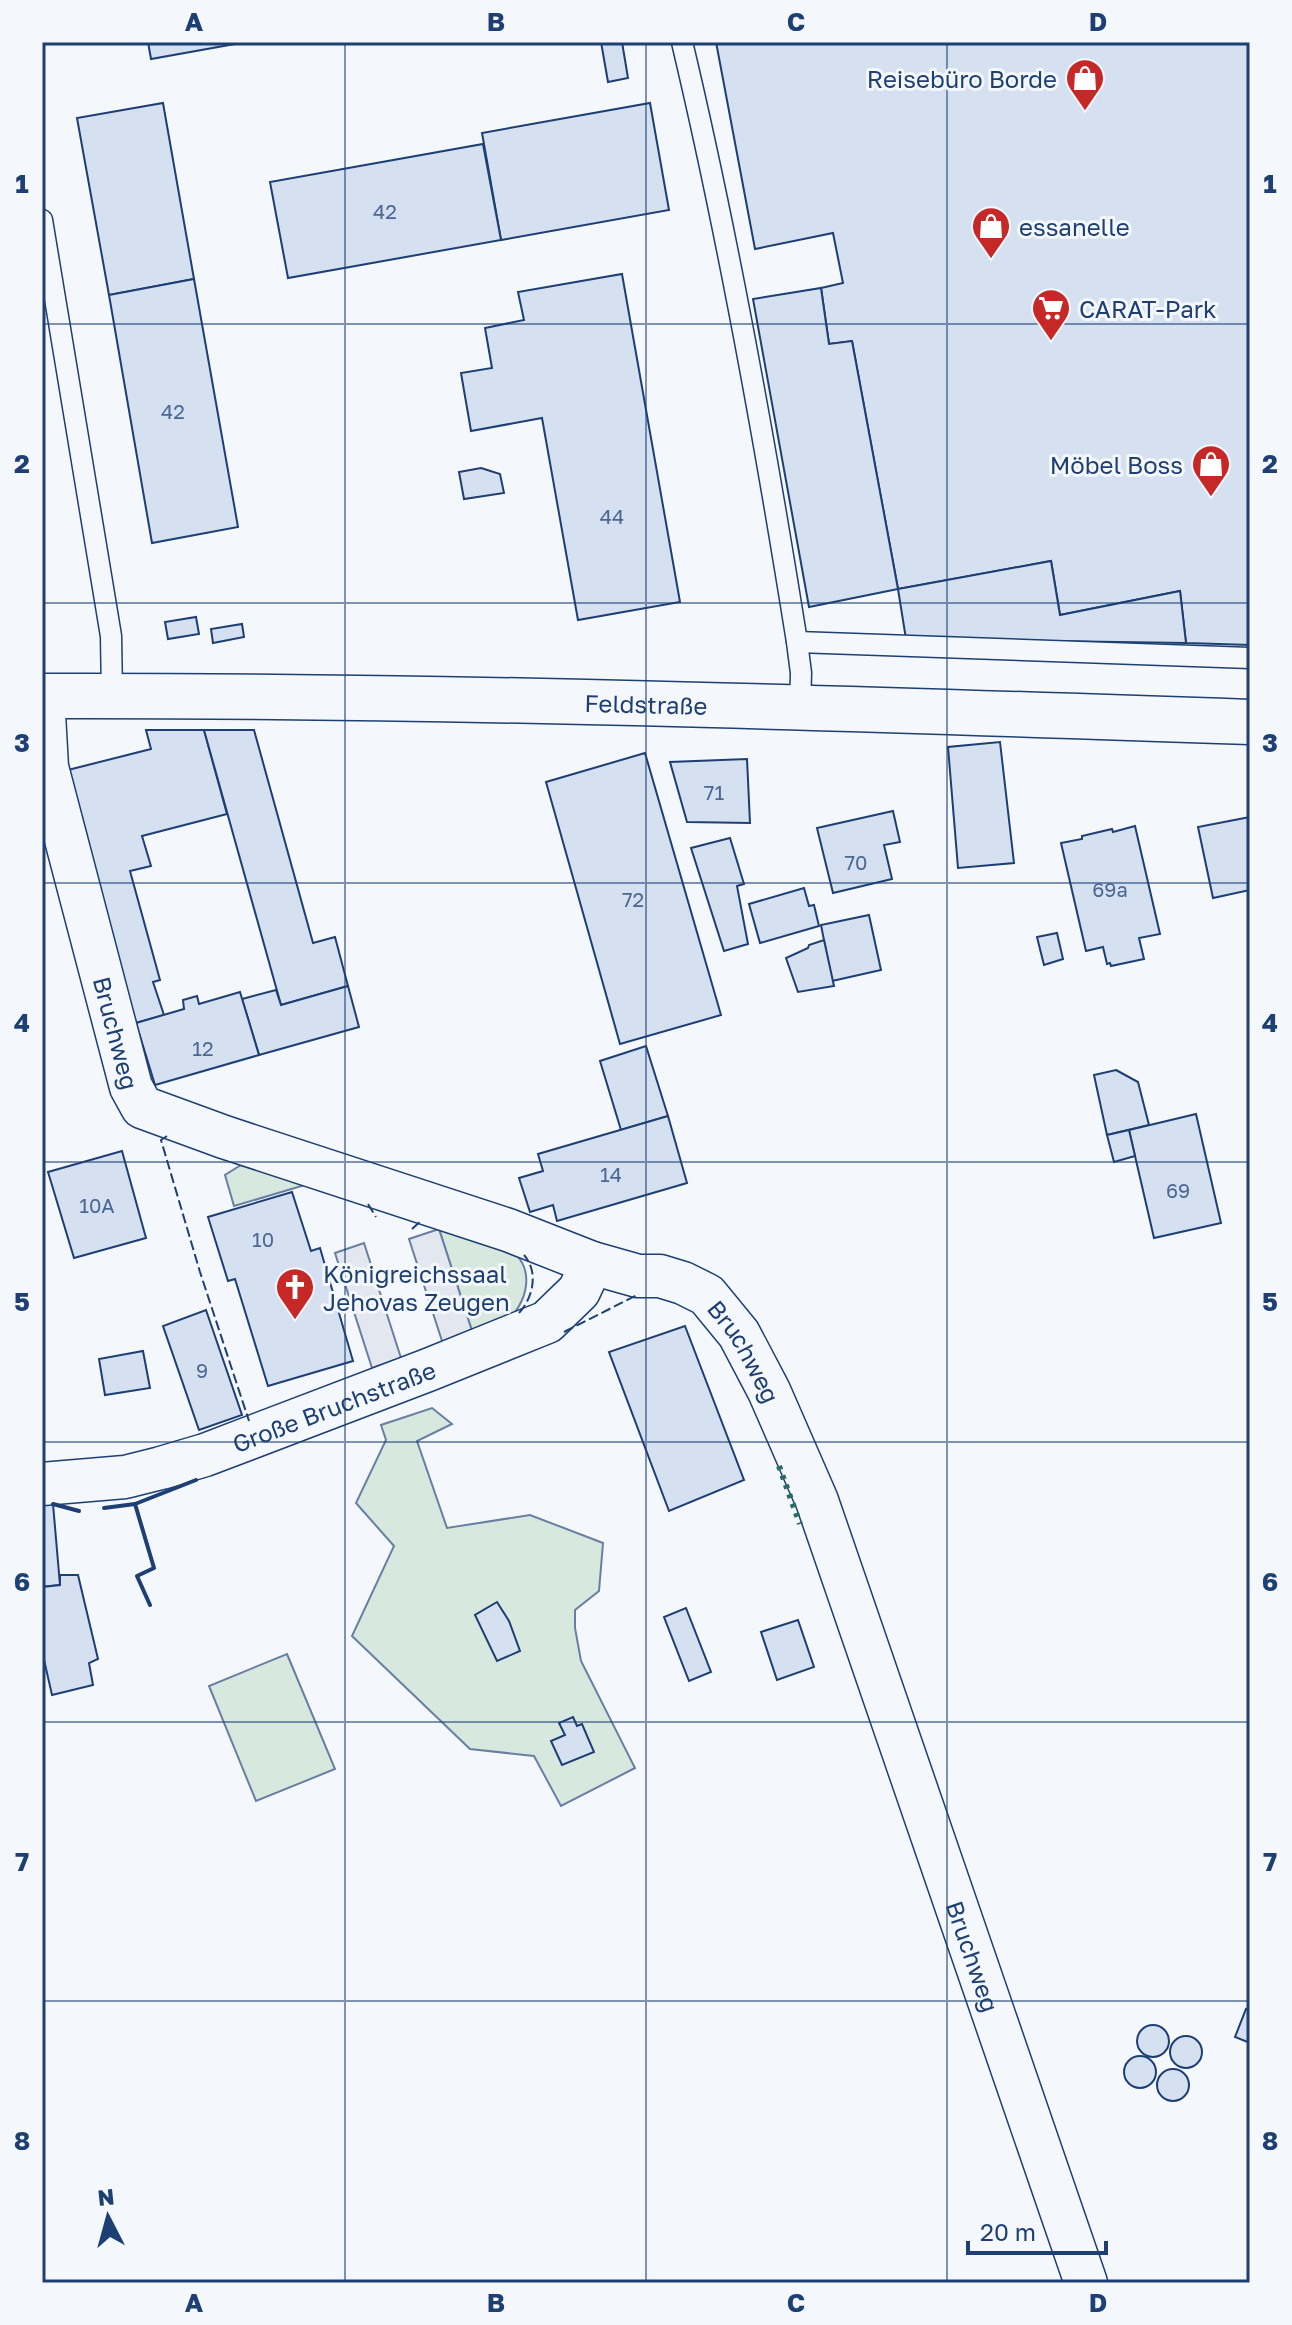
<svg xmlns="http://www.w3.org/2000/svg" width="1292" height="2325" viewBox="0 0 1292 2325" font-family="'Golos Text',sans-serif">
<style>
.green{fill:#d7e8df;stroke:#687fa3;stroke-width:2}
.parking{fill:#e3e8f0;stroke:#687fa3;stroke-width:2}
.building{fill:#d5e0f0;stroke:#1d3f73;stroke-width:2}
.lines{fill:none;stroke-linecap:round;stroke-linejoin:round}
.service-casing{stroke:#1d3f73;stroke-width:23}
.minor-casing{stroke:#1d3f73;stroke-width:45}
.tertiary-casing{stroke:#1d3f73;stroke-width:47}
.service{stroke:#f4f7fb;stroke-width:20}
.minor{stroke:#f4f7fb;stroke-width:42}
.tertiary{stroke:#f4f7fb;stroke-width:44}
.hedge{stroke:#2c6c60;stroke-width:6;stroke-dasharray:4 6;stroke-linecap:butt}
.fence{stroke:#1d3f73;stroke-width:2;stroke-dasharray:10 4;stroke-linecap:butt}
.wall{stroke:#1d3f73;stroke-width:4}
.grid{fill:none;stroke:#1d3f73;stroke-width:2;stroke-opacity:0.55}
.labels{text-anchor:middle;dominant-baseline:central;stroke-width:6;stroke-linejoin:round;paint-order:stroke}
.number-label{font-size:20px;fill:#4b6792}
.poi-label{font-size:24px;fill:#1d3f73;stroke:#f4f7fb;text-anchor:start}
.street-label{font-size:24px;fill:#1d3f73;stroke:#f4f7fb}
.neatline{fill:none;stroke:#1d3f73;stroke-width:3}
.grid-label{font-size:26px;text-anchor:middle;font-weight:bold;fill:#1d3f73}
</style>
<rect width="100%" height="100%" fill="#f4f7fb"/>
<g class="green">
<polygon points="241,1165 305,1185 234,1206 225,1175"/>
<path d="M439 1229C458 1234 488 1238 505 1247 538 1263 529 1305 503 1324 496 1329 482 1331 473 1334Z"/>
<polygon points="432,1408 452,1424 417,1441 447,1528 530,1515 603,1543 599,1591 575,1610 575,1628 581,1661 635,1768 561,1806 534,1756 470,1749 352,1636 394,1546 356,1503 386,1440 381,1425"/>
<polygon points="287,1654 335,1769 256,1801 209,1686"/>
</g>
<g class="parking">
<polygon points="439,1229 473,1334 443,1344 409,1239"/>
<polygon points="364,1243 401,1358 372,1368 335,1253"/>
</g>
<g class="building">
<polygon points="148,42 246,42 151,59"/>
<polygon points="601,42 622,42 628,78 608,82"/>
<polygon points="716,42 1250,42 1250,645 1186,643 1180,591 1060,615 1051,561 898,589 852,341 829,344 821,288 843,283 833,233 755,249"/>
<polygon points="163,103 194,279 109,295 77,118"/>
<polygon points="650,103 669,210 501,240 482,133"/>
<polygon points="483,144 501,240 288,278 270,182"/>
<polygon points="622,274 680,602 578,620 542,418 471,431 461,373 492,368 485,328 524,320 518,292"/>
<polygon points="194,279 238,527 152,543 109,295"/>
<polygon points="821,288 829,344 852,341 898,589 809,607 753,299"/>
<polygon points="481,468 500,474 504,493 464,499 459,472"/>
<polygon points="1051,561 1060,615 1180,591 1186,643 906,639 898,589"/>
<polygon points="196,617 199,634 168,639 165,622"/>
<polygon points="242,624 244,637 213,643 211,629"/>
<polygon points="146,730 204,730 227,814 142,836 151,866 130,871 160,980 153,982 164,1015 136,1023 64,771 151,749"/>
<polygon points="204,730 254,730 313,943 335,937 348,986 281,1005"/>
<polygon points="1000,742 1014,863 958,868 948,747"/>
<polygon points="645,753 721,1015 620,1044 546,782"/>
<polygon points="747,759 750,823 687,822 670,762"/>
<polygon points="893,811 900,842 884,845 892,879 833,893 817,828"/>
<polygon points="1250,817 1250,890 1213,898 1198,827"/>
<polygon points="1135,826 1160,934 1139,938 1144,959 1111,966 1110,963 1107,964 1103,947 1086,951 1061,843 1082,839 1082,836 1112,829 1113,832"/>
<polygon points="730,838 744,884 737,886 748,944 724,951 691,848"/>
<polygon points="804,888 809,906 814,905 819,926 760,943 749,904"/>
<polygon points="869,915 881,970 832,981 821,925"/>
<polygon points="1057,933 1063,959 1044,965 1037,937"/>
<polygon points="824,940 834,986 798,992 786,958 808,948 809,945"/>
<polygon points="348,986 359,1027 259,1055 242,999 276,990 281,1005"/>
<polygon points="240,992 259,1055 155,1085 136,1023 184,1009 183,1000 197,996 199,1004"/>
<polygon points="646,1046 668,1116 621,1130 600,1061"/>
<polygon points="1116,1070 1138,1082 1149,1125 1107,1135 1094,1075"/>
<polygon points="1196,1114 1221,1223 1154,1238 1129,1130"/>
<polygon points="668,1116 687,1183 557,1221 553,1205 530,1212 519,1178 543,1171 538,1154"/>
<polygon points="1129,1130 1135,1156 1114,1162 1107,1135"/>
<polygon points="122,1151 146,1238 74,1258 48,1172"/>
<polygon points="292,1192 311,1251 320,1248 353,1361 268,1386 235,1279 228,1281 208,1217"/>
<polygon points="206,1310 242,1415 199,1430 163,1326"/>
<polygon points="685,1326 744,1480 669,1511 609,1352"/>
<polygon points="143,1351 150,1388 105,1395 99,1359"/>
<polygon points="53,1504 60,1585 42,1587 42,1505"/>
<polygon points="60,1575 78,1575 98,1659 89,1663 93,1685 52,1695 42,1651 42,1587 60,1585"/>
<polygon points="497,1602 509,1621 520,1651 497,1661 475,1615"/>
<polygon points="686,1608 711,1672 689,1681 664,1617"/>
<polygon points="798,1620 814,1667 777,1680 761,1632"/>
<polygon points="573,1717 577,1726 582,1724 594,1752 562,1765 551,1741 565,1735 559,1723"/>
<polygon points="1246,2009 1250,2011 1250,2043 1235,2037"/>
<circle cx="1153" cy="2041" r="16"/>
<circle cx="1186" cy="2052" r="16"/>
<circle cx="1140" cy="2072" r="16"/>
<circle cx="1173" cy="2085" r="16"/>
</g>
<g class="lines">
<g class="service-casing">
<g id="service">
<path d="M682 42C729 240 765 441 797 642L801 673 800 706"/>
<polyline points="42,220 111,636 112,695"/>
<polyline points="797,642 1250,658"/>
</g>
</g>
<g class="minor-casing">
<g id="minor">
<path id="s1" d="M43 696 47 767 131 1087 142 1107 224 1137 508 1230 592 1263 638 1276H660L683 1283 707 1295 739 1334 769 1391 817 1501 1086 2283"/>
<path id="s2" d="M42 1484 125 1477 161 1468 205 1455 428 1370 547 1322 579 1291 592 1263"/>
</g>
</g>
<g class="tertiary-casing">
<g id="tertiary">
<path id="s3" d="M42 696C445 695 847 708 1250 722"/>
</g>
</g>
<use href="#service" class="service"/>
<use href="#minor" class="minor"/>
<use href="#tertiary" class="tertiary"/>
<polyline class="hedge" points="779,1466 800,1524"/>
<g class="fence">
<polyline points="167,1136 161,1140 200,1272 249,1421"/>
<polyline points="368,1204 376,1217"/>
<polyline points="412,1229 422,1220"/>
<path d="M519 1313C533 1298 539 1272 524 1255"/>
<polyline points="564,1332 639,1294"/>
</g>
<g class="wall">
<polyline points="53,1504 79,1511"/>
<polyline points="104,1508 135,1504"/>
<polyline points="150,1605 137,1576 154,1568 135,1504 196,1480"/>
</g>
</g>
<path class="grid" d="M345 42V2283M646 42V2283M947 42V2283M42 324H1250M42 603H1250M42 883H1250M42 1162H1250M42 1442H1250M42 1722H1250M42 2001H1250"/>
<defs>
<g id="shop-pin" transform="scale(2)"><path d="M0 17L-7.5 6A9.5 9.5 0 1 1 7.5 6Z" fill="#c62828" stroke="#f4f7fb"/><path d="M-5-2.5h2.3a2.7 3.5 0 0 1 5.4 0H5L5.5 6h-11ZM-1.5-2.5h3a1.5 2.3 0 0 0-3 0Z" fill="#fff"/></g>
<g id="supermarket-pin" transform="scale(2)"><path d="M0 17L-7.5 6A9.5 9.5 0 1 1 7.5 6Z" fill="#c62828" stroke="#f4f7fb"/><path d="M-6-5.5h2.5l.6 2H6L4.5 2H-2.5L-4.4-4H-6ZM-1.5 3.2a1.3 1.3 0 1 0 .1 0ZM3 3.2a1.3 1.3 0 1 0 .1 0Z" fill="#fff"/></g>
<g id="church-pin" transform="scale(2)"><path d="M0 17L-7.5 6A9.5 9.5 0 1 1 7.5 6Z" fill="#c62828" stroke="#f4f7fb"/><path d="M-1.2-6h2.4v3.5h3.3v2.4h-3.3V6h-2.4V-.1h-3.3v-2.4h3.3Z" fill="#fff"/></g>
</defs>
<g fill-rule="evenodd">
<use href="#shop-pin" x="1085" y="78"/>
<use href="#shop-pin" x="991" y="226"/>
<use href="#supermarket-pin" x="1051" y="308"/>
<use href="#shop-pin" x="1211" y="464"/>
<use href="#church-pin" x="295" y="1287"/>
</g>
<g class="labels">
<g class="number-label">
<text x="385" y="211">42</text>
<text x="173" y="411">42</text>
<text x="612" y="516">44</text>
<text x="714" y="792">71</text>
<text x="856" y="862">70</text>
<text x="1110" y="889">69a</text>
<text x="633" y="899">72</text>
<text x="203" y="1048">12</text>
<text x="611" y="1174">14</text>
<text x="1178" y="1190">69</text>
<text x="97" y="1205">10A</text>
<text x="263" y="1239">10</text>
<text x="202" y="1370">9</text>
</g>
<g class="poi-label">
<text x="1057" y="78" text-anchor="end">Reisebüro Borde</text>
<text x="1019" y="226">essanelle</text>
<text x="1079" y="308">CARAT-Park</text>
<text x="1183" y="464" text-anchor="end">Möbel Boss</text>
<text x="323" y="1273">Königreichssaal<tspan x="323" dy="28">Jehovas Zeugen</tspan></text>
</g>
<g class="street-label">
<text stroke="none"><textPath href="#s3" startOffset="604">Feldstraße</textPath></text>
<text stroke="none"><textPath href="#s1" startOffset="346">Bruchweg</textPath></text>
<text stroke="none"><textPath href="#s1" startOffset="1090">Bruchweg</textPath></text>
<text stroke="none"><textPath href="#s2" startOffset="304">Große Bruchstraße</textPath></text>
<text stroke="none"><textPath href="#s1" startOffset="1738">Bruchweg</textPath></text>
</g>
</g>
<rect width="1292" height="2325" fill="none" stroke="#f4f7fb" stroke-width="88"/>
<g transform="translate(108 2217) rotate(354)" stroke="#f4f7fb" stroke-width="6" paint-order="stroke">
<path d="M0-6L14 30L0 20L-14 30Z" fill="#1d3f73"/>
<text y="-12" font-size="22" font-weight="bold" text-anchor="middle" fill="#1d3f73">N</text>
</g>
<path d="M968 2241v12h138v-12" fill="none" stroke="#1d3f73" stroke-width="4"/>
<text x="980" y="2241" font-size="24" fill="#1d3f73" stroke="#f4f7fb" stroke-width="6" paint-order="stroke">20 m</text>
<rect x="44" y="44" width="1204" height="2237" class="neatline"/>
<g class="grid-label">
<text x="194" y="31">A</text>
<text x="496" y="31">B</text>
<text x="796" y="31">C</text>
<text x="1098" y="31">D</text>
<text x="22" y="193">1</text>
<text x="1270" y="193">1</text>
<text x="22" y="473">2</text>
<text x="1270" y="473">2</text>
<text x="22" y="752">3</text>
<text x="1270" y="752">3</text>
<text x="22" y="1032">4</text>
<text x="1270" y="1032">4</text>
<text x="22" y="1311">5</text>
<text x="1270" y="1311">5</text>
<text x="22" y="1591">6</text>
<text x="1270" y="1591">6</text>
<text x="22" y="1871">7</text>
<text x="1270" y="1871">7</text>
<text x="22" y="2150">8</text>
<text x="1270" y="2150">8</text>
<text x="194" y="2312">A</text>
<text x="496" y="2312">B</text>
<text x="796" y="2312">C</text>
<text x="1098" y="2312">D</text>
</g>
</svg>
